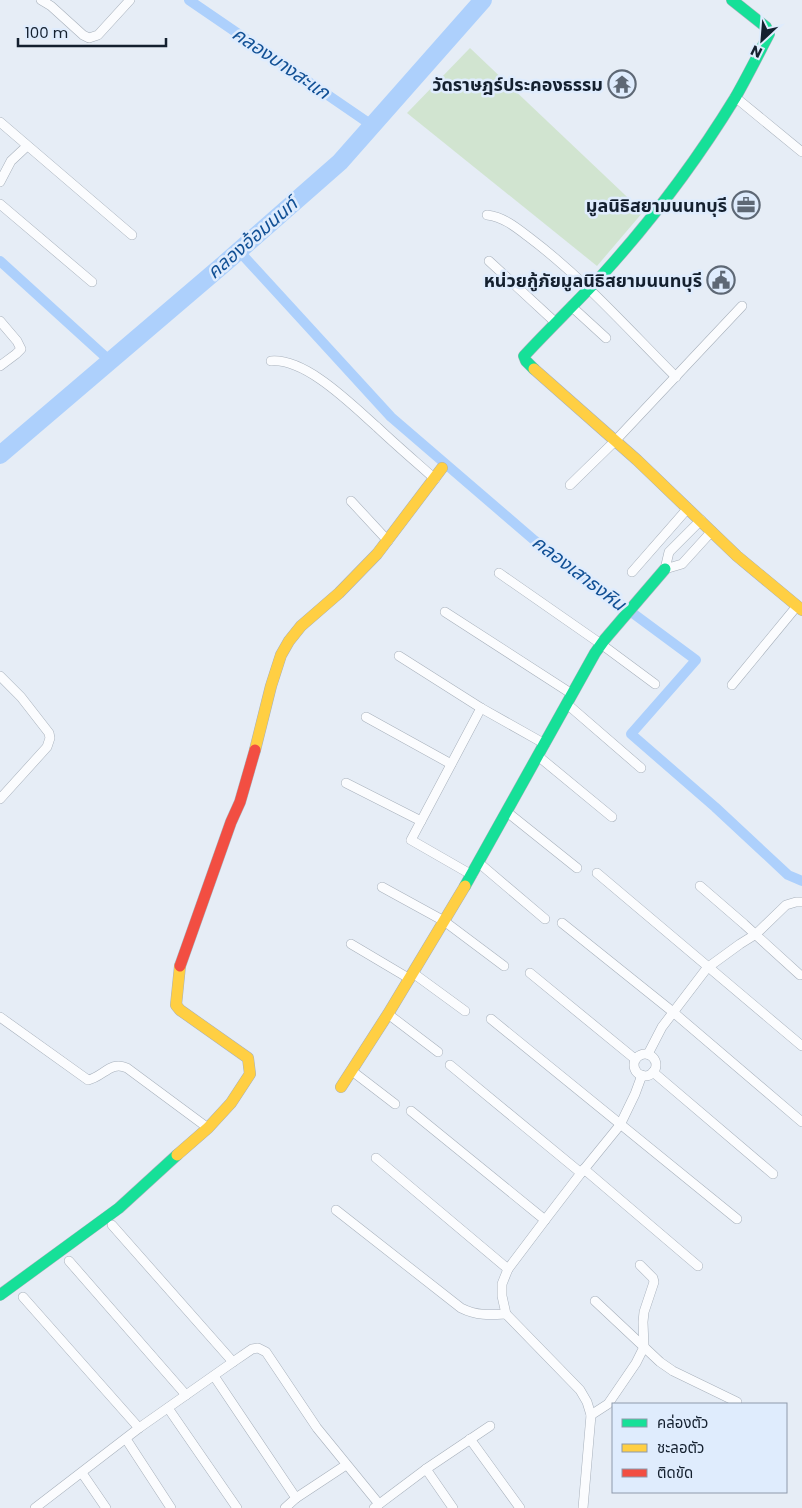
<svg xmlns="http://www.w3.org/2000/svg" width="802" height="1508" viewBox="0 0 802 1508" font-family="Poppins,'Noto Sans Thai',sans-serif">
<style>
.green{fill:#d1e4d0}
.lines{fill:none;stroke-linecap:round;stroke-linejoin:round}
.canal{stroke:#add0fc;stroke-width:10}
.river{stroke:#add0fc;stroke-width:18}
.street-casing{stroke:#a7b0bb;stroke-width:10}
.fast-casing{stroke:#a7b0bb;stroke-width:12}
.slow-casing{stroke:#a7b0bb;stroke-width:12}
.jam-casing{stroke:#a7b0bb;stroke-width:12}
.street{stroke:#fbfcfe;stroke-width:9}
.fast{stroke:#16e098;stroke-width:11}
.slow{stroke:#ffcf43;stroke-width:11}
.jam{stroke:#f24e42;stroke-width:11}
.labels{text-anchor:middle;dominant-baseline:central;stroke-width:5;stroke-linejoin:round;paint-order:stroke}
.poi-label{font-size:18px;font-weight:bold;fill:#14202f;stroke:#dfecfd;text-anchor:end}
.water-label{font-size:19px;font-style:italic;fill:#115095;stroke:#dfecfd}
</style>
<rect width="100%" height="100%" fill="#e6edf6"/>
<polygon class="green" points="470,48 643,212 597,266 407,113"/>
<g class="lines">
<g class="canal">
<polyline points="189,0 373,126"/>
<polyline points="239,251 391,417 534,540 696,660 631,734 715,807 788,875 802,881"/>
<polyline points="0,261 110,361"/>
</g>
<polyline class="river" points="0,455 225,263 340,162 483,0"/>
<g class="street-casing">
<g id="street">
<polyline points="41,0 51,6 83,35 89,38 98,35 130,0"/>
<polyline points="735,97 802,152"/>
<polyline points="0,122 132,235"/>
<polyline points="0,182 11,161 27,146"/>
<polyline points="0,204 92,282"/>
<path d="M487 215C504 217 517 228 530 238 583 278 629 330 676 377"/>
<polyline points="489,261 555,322"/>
<polyline points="571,306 606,338"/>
<polyline points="0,321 17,341 21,349 16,354 0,366"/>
<path d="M271 361C306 358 352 405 377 427 396 445 416 462 435 479"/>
<polyline points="570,485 615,441 742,306"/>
<polyline points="351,501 388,541"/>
<polyline points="701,520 669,552 665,569 682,564 712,531"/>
<polyline points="632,572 688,508"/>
<polyline points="499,573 601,644 655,684"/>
<polyline points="445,612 572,694"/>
<polyline points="399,656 481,708 545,744"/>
<polyline points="0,676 21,697 49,733 50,738 47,747 0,799"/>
<polyline points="732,685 797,606"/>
<polyline points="567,704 641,768"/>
<polyline points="366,717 451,764"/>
<polyline points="538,756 612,817"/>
<polyline points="346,783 421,821"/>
<polyline points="507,812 577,868"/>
<polyline points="479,863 545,919"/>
<polyline points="597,873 802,1046"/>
<polyline points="472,875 411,840 481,708"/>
<polyline points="700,886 744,924 800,975"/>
<polyline points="382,887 444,921 504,966"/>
<polyline points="562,923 673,1012 802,1122"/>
<polyline points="351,944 410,979"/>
<polyline points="413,973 465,1011"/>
<polyline points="530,973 635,1059"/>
<polyline points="388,1014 438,1052"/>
<path d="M0 1017 88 1080C103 1077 111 1060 127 1068L208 1128"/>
<polyline points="491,1019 737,1219"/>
<polyline points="648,1054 662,1027 707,968 740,944 756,934 786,905 796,902 802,902"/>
<circle cx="645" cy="1065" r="11"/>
<polyline points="450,1065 581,1173"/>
<polyline points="352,1071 395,1104"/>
<polyline points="653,1072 773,1174"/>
<polyline points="411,1111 545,1220"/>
<polyline points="376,1158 508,1269"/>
<polyline points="584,1169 698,1266"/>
<path d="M336 1210 461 1308C477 1316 490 1315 506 1314"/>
<polyline points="112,1225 233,1362"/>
<polyline points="69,1261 186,1395"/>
<polyline points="23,1297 139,1428"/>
<polyline points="595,1301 660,1362 673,1371 737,1402"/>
<polyline points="214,1376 296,1498"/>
<polyline points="168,1408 237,1508"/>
<polyline points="591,1415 608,1404 636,1363 644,1347 643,1322 644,1312 654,1282 653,1278 640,1265"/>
<polyline points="126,1439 171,1508"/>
<polyline points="470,1439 520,1508"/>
<polyline points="426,1469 453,1508"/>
<polyline points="82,1473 106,1508"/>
<polyline points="35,1508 139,1428 233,1362 252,1349 258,1348 266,1352 317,1428 379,1504"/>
<polyline points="285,1508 296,1498 346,1465"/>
<polyline points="374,1508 426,1469 490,1426"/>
<polyline points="583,1508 591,1415 587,1402 580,1390 506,1314 502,1296 502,1284 508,1269 545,1220 581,1173 620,1125 635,1094 642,1075"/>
</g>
</g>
<g class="fast-casing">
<g id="fast">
<path d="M534 369 526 361 524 356C550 328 577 302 603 274 652 220 697 160 735 98 747 77 758 55 769 34L766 27 732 0"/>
<polyline points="465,886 595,653 605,639 665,569"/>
<polyline points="0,1295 119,1208 177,1155"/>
</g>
</g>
<g class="slow-casing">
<g id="slow">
<polyline points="534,369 637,460 737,556 802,610"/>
<polyline points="255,750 271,686 281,655 289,641 301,626 339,593 377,554 442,468"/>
<polyline points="341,1087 388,1014 465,886"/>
<polyline points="177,1155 208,1128 231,1103 250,1074 248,1058 180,1010 176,1005 180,966"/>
</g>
</g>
<g class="jam-casing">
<polyline id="jam" points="180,966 231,822 240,802 255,750"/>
</g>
<use href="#street" class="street"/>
<use href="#fast" class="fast"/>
<use href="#slow" class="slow"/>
<use href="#jam" class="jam"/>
</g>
<defs>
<g id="temple-ring" transform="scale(1.4375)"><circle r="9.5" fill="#dfecfd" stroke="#5e6875" stroke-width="1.5"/><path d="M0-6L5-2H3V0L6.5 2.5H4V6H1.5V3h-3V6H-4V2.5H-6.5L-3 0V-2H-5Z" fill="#5e6875"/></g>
<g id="office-ring" transform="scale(1.4375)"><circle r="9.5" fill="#dfecfd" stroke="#5e6875" stroke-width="1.5"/><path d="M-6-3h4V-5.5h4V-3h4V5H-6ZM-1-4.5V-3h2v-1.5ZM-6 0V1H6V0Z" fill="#5e6875"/></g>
<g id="civic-ring" transform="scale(1.4375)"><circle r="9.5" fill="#dfecfd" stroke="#5e6875" stroke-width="1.5"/><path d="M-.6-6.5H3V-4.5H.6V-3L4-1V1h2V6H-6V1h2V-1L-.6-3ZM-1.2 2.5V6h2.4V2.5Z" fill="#5e6875"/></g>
</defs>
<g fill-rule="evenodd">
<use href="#temple-ring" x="622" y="84"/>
<use href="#office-ring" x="746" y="205"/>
<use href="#civic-ring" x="721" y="280"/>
</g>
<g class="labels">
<g class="poi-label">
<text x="603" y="84">วัดราษฎร์ประคองธรรม</text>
<text x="727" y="205">มูลนิธิสยามนนทบุรี</text>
<text x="702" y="280">หน่วยกู้ภัยมูลนิธิสยามนนทบุรี</text>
</g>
<g class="water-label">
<text transform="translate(281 63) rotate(34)">คลองบางสะแก</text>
<text transform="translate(252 238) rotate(-41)">คลองอ้อมนนท์</text>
<text transform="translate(579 573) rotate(37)">คลองเสาธงหิน</text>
</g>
</g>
<rect x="612" y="1403" width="175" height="90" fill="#dfecfd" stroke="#8e9aab"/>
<rect x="622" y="1419" width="25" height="8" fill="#16e098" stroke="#8e9aab"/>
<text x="657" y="1428" font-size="15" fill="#14202f">คล่องตัว</text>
<rect x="622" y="1444" width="25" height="8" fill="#ffcf43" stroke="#8e9aab"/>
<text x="657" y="1453" font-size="15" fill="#14202f">ชะลอตัว</text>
<rect x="622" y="1469" width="25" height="8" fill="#f24e42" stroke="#8e9aab"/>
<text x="657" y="1478" font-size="15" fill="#14202f">ติดขัด</text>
<g transform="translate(762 40) rotate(206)" stroke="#dfecfd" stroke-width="4" paint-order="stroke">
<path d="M0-4L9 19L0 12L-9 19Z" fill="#14202f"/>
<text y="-8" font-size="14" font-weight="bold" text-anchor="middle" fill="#14202f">N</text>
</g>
<path d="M18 38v8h148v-8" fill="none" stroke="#14202f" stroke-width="2.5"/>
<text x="25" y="38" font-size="15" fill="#14202f" stroke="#dfecfd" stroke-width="4" paint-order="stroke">100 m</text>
</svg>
